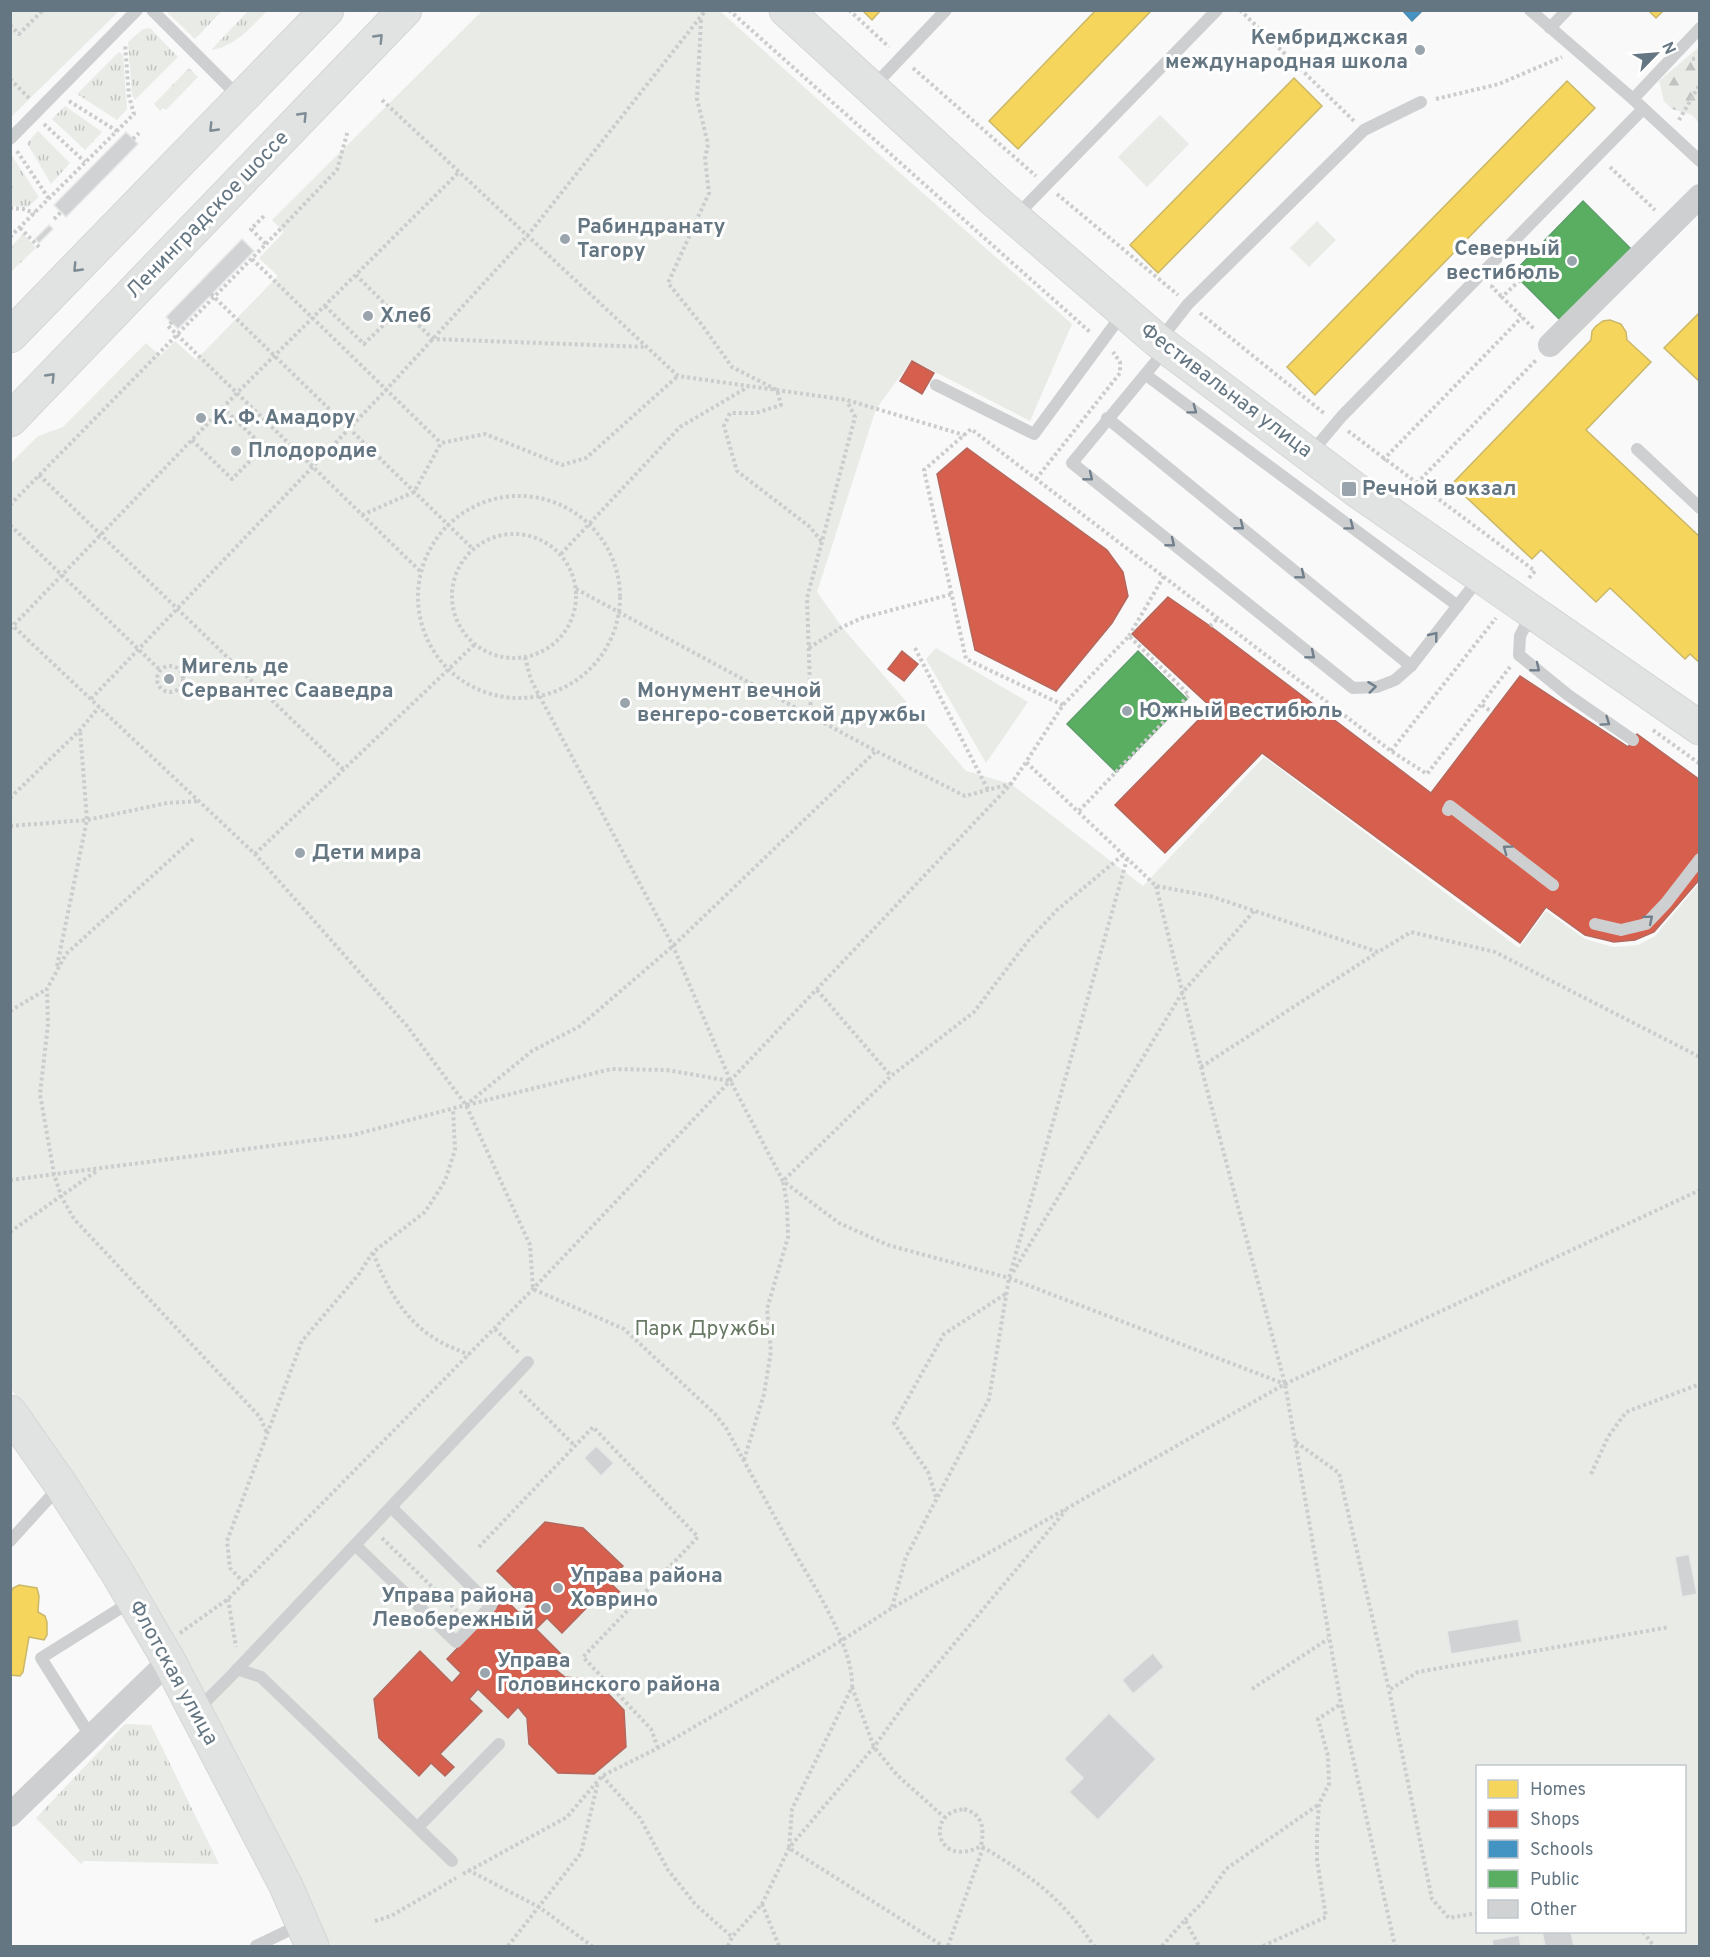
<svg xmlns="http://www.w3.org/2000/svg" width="1710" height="1957" viewBox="0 0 1710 1957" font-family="Overpass,sans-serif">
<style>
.grass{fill:url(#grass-tufts)}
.forest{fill:url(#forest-firs)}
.green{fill:#e8ebe6;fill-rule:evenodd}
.homes{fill:#f6d55c;stroke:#cab868;stroke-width:1.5}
.shops{fill:#d6604d;stroke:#b4675d;stroke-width:1.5}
.schools{fill:#4393c3;stroke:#4d8ab0;stroke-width:1.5}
.public{fill:#5aae61;stroke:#5d9d6b;stroke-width:1.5}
.building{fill:#d0d2d3;stroke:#e8e8e8;stroke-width:1.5}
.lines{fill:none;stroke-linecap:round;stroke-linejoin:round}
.secondary-casing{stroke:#d5d6d7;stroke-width:35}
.primary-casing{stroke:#d5d6d7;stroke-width:35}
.path{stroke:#cbcccd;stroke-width:4;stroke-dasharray:3 3;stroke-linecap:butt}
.lane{stroke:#cecfd0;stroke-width:12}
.street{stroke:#cecfd0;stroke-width:24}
.secondary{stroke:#e1e2e2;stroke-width:33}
.primary{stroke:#e1e2e2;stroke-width:33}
.oneway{stroke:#7e8c96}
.oneway2{stroke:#707f8b}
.poi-dot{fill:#99a4ac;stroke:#fff;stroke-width:2}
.labels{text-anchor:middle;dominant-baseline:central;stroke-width:6;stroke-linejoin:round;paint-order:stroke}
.poi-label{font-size:21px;font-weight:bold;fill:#657683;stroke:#fff;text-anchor:start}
.street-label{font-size:21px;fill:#657683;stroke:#fff}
.park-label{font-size:21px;fill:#687a64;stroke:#fff}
</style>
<defs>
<pattern id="grass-tufts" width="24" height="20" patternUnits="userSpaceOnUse" patternTransform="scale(1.5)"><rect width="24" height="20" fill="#e8ebe6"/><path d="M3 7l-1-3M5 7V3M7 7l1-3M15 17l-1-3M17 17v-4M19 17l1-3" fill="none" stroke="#c0c3c0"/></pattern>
<pattern id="forest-firs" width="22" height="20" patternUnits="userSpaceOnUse" patternTransform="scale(1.5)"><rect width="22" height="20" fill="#e8ebe6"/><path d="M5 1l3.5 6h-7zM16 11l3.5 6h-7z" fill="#c0c3c0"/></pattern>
</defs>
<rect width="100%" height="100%" fill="#f9f9f9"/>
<g class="grass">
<polygon points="166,11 222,11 195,39"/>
<path d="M248 11H267C250 28 236 46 211 50Z"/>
<polygon points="150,28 178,57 135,100 132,95 128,42 143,29"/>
<polygon points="119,52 123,55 127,109 117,120 77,94"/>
<polygon points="189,68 198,77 166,110 163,108 160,111 154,104"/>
<polygon points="65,106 102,132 85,150 52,119"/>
<polygon points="38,131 70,163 51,184 27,143"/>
<polygon points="12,156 39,197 28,207 11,206"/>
<polygon points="23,234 36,248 11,272 11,247"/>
<polygon points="125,1724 151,1725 219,1864 84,1861 81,1864 36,1818"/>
</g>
<polygon class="forest" points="1699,47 1699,123 1692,115 1672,109 1664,101 1659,81"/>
<g class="green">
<polygon points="11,10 119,10 119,11 11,117"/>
<path d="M482 11H720L875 151 1072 324 1030 421 912 360 876 409 817 592 842 627 966 771 1011 784 1143 886 1264 757 1519 948 1546 911 1585 939 1613 947 1638 945 1655 936 1699 883V1946H330L303 1883 73 1477 11 1389 10 464 38 436 63 427 146 343 160 356 175 341 196 360 278 276 259 258 284 232 272 220ZM1478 1766H1684V1932H1478Z"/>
<polygon points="1160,115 1189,144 1147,187 1118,157"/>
<polygon points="1317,221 1336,240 1309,267 1290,248"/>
<polygon points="936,648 1028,702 986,763 926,659"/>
</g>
<g class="homes">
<polygon points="862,10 881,10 872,20"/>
<polygon points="1096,10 1152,10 1018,149 989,121"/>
<polygon points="1648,10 1664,10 1656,18"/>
<polygon points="1294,78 1322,106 1158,273 1130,245"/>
<polygon points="1567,81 1595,108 1315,395 1287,367"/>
<polygon points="1700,312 1700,382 1664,348"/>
<polygon points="1610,320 1621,324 1626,332 1627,340 1651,362 1586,430 1700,537 1700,663 1690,654 1685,659 1610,588 1596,602 1541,550 1532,559 1452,484 1591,340 1592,331 1596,326 1603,321"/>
<polygon points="19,1585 37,1588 39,1596 38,1612 45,1616 47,1622 47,1635 44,1640 29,1637 23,1672 20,1676 10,1675 10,1595 13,1588"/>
</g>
<g class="shops">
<polygon points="912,361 934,373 922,394 900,381"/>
<polygon points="967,448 1107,550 1123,572 1128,596 1112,623 1056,691 975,650 937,474"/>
<polygon points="1168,597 1210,626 1431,793 1520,676 1628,747 1637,734 1700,780 1700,879 1654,932 1635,940 1614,942 1585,935 1546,907 1520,943 1262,753 1165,853 1115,805 1211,707 1132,634"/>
<polygon points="902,651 918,664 904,681 888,669"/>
<polygon points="545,1522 583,1528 623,1566 608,1581 623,1595 613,1604 601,1593 562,1633 547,1618 536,1629 565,1658 555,1669 565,1677 595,1680 624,1710 626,1747 594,1774 558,1773 529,1744 527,1718 518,1707 508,1718 478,1689 469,1699 482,1711 440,1754 454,1767 445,1776 431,1763 419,1776 379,1738 374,1699 420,1651 452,1683 461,1673 447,1659 505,1599 519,1613 530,1603 497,1571"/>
</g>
<polygon class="schools" points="1402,10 1423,10 1412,21"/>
<g class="public">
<polygon points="1583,201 1631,249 1561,321 1513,273"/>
<polygon points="1138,651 1187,699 1116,772 1067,724"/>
</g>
<g class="building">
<polygon points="126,132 138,144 66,217 54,205"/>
<polygon points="49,225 53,229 39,243 35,239"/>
<polygon points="242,239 254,251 178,329 166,317"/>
<polygon points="596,1446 614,1463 601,1476 584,1458"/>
<polygon points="1689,1554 1697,1594 1682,1597 1675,1557"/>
<polygon points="1518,1619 1522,1642 1451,1654 1447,1631"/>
<polygon points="1153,1653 1164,1667 1133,1694 1122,1680"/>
<polygon points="1109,1713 1156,1759 1098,1820 1069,1792 1083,1778 1064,1759"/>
<polygon points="1542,1932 1571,1932 1574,1946 1545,1946"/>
<polygon points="1519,1935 1521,1946 1493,1946 1492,1940"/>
</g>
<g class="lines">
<g class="secondary-casing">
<g id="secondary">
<polyline points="786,10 995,201 1158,341 1359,492 1700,728"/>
<polyline points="10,1412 61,1485 115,1569 169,1661 286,1886 312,1946"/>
</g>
</g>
<g class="primary-casing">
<g id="primary">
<polyline points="10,336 327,10"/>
<polyline points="10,420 405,10"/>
</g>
</g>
<g class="path">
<polyline points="729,10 1091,333"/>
<polyline points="849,10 889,47"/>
<polyline points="1240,10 1354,121"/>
<polyline points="701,20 697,99 708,144 705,159 709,193 668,283 702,325 732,367 777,390 781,405 756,413 730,413 724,426 737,471 810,527 822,542"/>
<polyline points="10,25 19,34 43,10"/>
<polyline points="1692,59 1700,58"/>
<polyline points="913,68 1036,176"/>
<polyline points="10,79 29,98"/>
<polyline points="1436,99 1499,84 1562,57"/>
<polyline points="382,100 678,376 847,400 964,435"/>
<polyline points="69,101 117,131"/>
<polyline points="1679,120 1700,84"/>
<polyline points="44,124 85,162"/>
<polyline points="133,139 139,133"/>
<polyline points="17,151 49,199"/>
<polyline points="1610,167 1655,210"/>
<polyline points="1057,194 1178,295"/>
<polyline points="10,208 23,209 35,213"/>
<polyline points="54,219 61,212"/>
<polyline points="20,228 41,249"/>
<polyline points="10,237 134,114 129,96 125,44"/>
<polyline points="266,244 337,170 348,130"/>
<polyline points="252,259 441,443"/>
<polyline points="1520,280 1502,297 1535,330"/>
<polyline points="1493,285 1492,287 1502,297"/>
<polyline points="211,294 473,549"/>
<polyline points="325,306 364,344 395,314 356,275"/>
<polyline points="1200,313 1325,414"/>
<polyline points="414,321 433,339 647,347"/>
<polyline points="172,322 168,326 421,572"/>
<polyline points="1348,431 1417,483"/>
<polyline points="192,440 232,479 264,447 223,408"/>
<polyline points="1383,460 1522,317"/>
<polyline points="39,475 343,769"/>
<polyline points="1036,479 1120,373 1120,362 1113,352"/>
<circle cx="519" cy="597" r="101"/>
<polyline points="10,505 266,244 251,229 266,214"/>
<polyline points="362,515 414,492 441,443 485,434 562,465 586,458 678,376"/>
<polyline points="10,525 160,670"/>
<circle cx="514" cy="596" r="62"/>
<polyline points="561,554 680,427 748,387"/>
<polyline points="1529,578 1535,571 1417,483 1537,359"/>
<polyline points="576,589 876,751 965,796 1010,784"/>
<path d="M10 623 255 854 407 1026 466 1105 530 1245 533 1289 624 1329 715 1414 726 1428C747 1467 769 1506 790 1545 811 1581 854 1646 852 1687L792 1809 789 1848 943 1946"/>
<polyline points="1210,626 1218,618"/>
<polyline points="10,629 237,393 459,172"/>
<polyline points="1129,636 1164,576"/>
<polyline points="809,648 842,627 862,618 952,594"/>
<polyline points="915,648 988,790"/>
<polyline points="525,657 531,680 673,946 731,1082 783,1181 839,1223 888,1245 1009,1278 1285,1384"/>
<circle cx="170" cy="679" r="13"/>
<polyline points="91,699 386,390 528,235 706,10"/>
<polyline points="1063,705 966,659 924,470 971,429 1391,751 1427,774 1510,667"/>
<polyline points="1482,705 1492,712"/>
<polyline points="811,717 807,598 855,417 847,401"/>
<polyline points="1653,730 1700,764"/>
<polyline points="1391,751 1496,618"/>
<polyline points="10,798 80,730 99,707"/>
<polyline points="1079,811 1189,695 1129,636 1063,705 1026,762 1156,886 1210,896 1378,952 1411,932 1495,952 1700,1057"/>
<polyline points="10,826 87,820 167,803 199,801"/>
<polyline points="193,839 66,954 47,989 48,1024 40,1094 54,1174 61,1196 74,1219 260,1417 267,1433"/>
<polyline points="255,854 475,644"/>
<polyline points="1156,886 1201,1067 1285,1384 1341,1704 1395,1946"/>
<polyline points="57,966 87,820 80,730"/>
<polyline points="817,990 891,1076"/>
<polyline points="10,1011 47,989"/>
<polyline points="1201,1067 1378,952"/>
<polyline points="467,1105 611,1069 667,1070 730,1081"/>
<polyline points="10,1180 353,1135 466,1105 532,1051 580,1026 673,946 876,751"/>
<polyline points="10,1232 98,1170"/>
<path d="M373 1253C387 1288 405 1322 439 1341 449 1347 459 1350 469 1355"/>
<polyline points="1013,1272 1182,993 1255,910"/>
<polyline points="495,1329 519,1353"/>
<polyline points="520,1391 575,1446"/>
<polyline points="1296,1442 1339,1473 1389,1690"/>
<polyline points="744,1460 764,1394 771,1351 767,1309 788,1237 787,1204 783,1181 891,1076 974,1012 1028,941 1057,910 1123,855"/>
<polyline points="1591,1474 1608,1437 1626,1412 1700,1384"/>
<polyline points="936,1497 928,1472 894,1423 944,1334 1007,1293"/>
<polyline points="382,1538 462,1616"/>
<polyline points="479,1547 593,1427 698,1537 583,1657 651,1729 658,1748"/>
<polyline points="244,1583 230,1568 227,1541 302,1341 359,1274 373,1252 425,1212 445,1181 455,1150 453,1109"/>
<polyline points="228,1599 236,1647"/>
<polyline points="892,1607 906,1557 989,1399 1009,1278 1127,859"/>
<polyline points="180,1633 228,1599 533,1289 1011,784 1026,762"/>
<polyline points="852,1687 874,1747 897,1775 944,1817"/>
<polyline points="1252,1689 1328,1639"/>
<polyline points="602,1776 640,1818 668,1870 695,1904 732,1937"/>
<path d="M964 1809C984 1815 984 1829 981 1846 936 1870 924 1812 964 1809Z"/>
<polyline points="468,1870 539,1907 592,1946"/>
<polyline points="463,1874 567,1817 602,1776 658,1748 841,1641 892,1608 1285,1384 1700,1190"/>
<polyline points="762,1904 779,1946"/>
<polyline points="1478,1913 1449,1918 1432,1899 1389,1690 1418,1672 1669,1627"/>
<polyline points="1185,1920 1203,1902 1226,1869 1318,1805"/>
<polyline points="375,1921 391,1916 456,1878"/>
<polyline points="1643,1932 1654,1946"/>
<polyline points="508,1946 581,1853 598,1782"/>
<polyline points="728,1946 732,1937 762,1904 789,1848 874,1747 913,1693 1066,1510"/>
<path d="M948 1946 983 1848 981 1846C1032 1877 1060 1896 1094 1946"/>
<polyline points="1162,1946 1185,1920 1199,1946"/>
<polyline points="1263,1946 1326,1917 1317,1860 1317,1833 1319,1804 1329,1784 1328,1756 1318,1719 1341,1704"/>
</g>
<g class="lane">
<polyline points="152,10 240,98"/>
<polyline points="1530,10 1633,99 1700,161"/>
<polyline points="1550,28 1567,10"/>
<polyline points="872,88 946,10"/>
<polyline points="1633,99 1700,28"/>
<polyline points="10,139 137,10"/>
<polyline points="1015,217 1217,10"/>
<polyline points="1159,341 1188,304 1364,130 1421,102"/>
<polyline points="1167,348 1072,463 1353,688 1377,687 1395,680 1411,666 1480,577"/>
<polyline points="1146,375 1458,606"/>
<polyline points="936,385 1034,434 1123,313"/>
<polyline points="1107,418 1411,666"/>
<polyline points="1637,449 1700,508"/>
<polyline points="1310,454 1342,416 1643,109"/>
<polyline points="1540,625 1525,626 1520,636 1519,655 1568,695 1633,740"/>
<polyline points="1448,810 1450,806 1553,885"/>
<polyline points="1595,924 1621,930 1646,924 1666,903 1700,859"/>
<polyline points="10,1541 60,1486"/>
<polyline points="355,1545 456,1642 491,1606 391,1507"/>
<polyline points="237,1669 261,1677 452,1861"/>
<polyline points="196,1711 231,1676 528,1362"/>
<polyline points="91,1737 41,1658 132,1601"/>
<polyline points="418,1827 499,1744"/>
<polyline points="256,1946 302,1924"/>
</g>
<g class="street">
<polyline points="1550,345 1700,196"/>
<polyline points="10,1815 169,1661"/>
</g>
<use href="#secondary" class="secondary"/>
<use href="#primary" class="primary"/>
</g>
<defs><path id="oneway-chevron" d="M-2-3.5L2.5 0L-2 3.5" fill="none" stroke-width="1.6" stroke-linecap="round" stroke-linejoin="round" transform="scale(1.5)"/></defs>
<g class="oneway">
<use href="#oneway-chevron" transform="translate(379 38) rotate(-46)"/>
<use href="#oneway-chevron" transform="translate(303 116) rotate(-46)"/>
<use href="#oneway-chevron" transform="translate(213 128) rotate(134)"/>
<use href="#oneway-chevron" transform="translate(77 268) rotate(134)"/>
<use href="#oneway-chevron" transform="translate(51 377) rotate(-46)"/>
</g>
<g class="oneway2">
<use href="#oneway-chevron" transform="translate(1193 410) rotate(37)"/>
<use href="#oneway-chevron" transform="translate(1089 477) rotate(39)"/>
<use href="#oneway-chevron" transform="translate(1240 526) rotate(38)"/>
<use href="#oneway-chevron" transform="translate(1350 526) rotate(37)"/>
<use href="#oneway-chevron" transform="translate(1171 543) rotate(39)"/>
<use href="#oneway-chevron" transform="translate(1301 575) rotate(39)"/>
<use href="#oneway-chevron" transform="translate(1434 636) rotate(-51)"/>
<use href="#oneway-chevron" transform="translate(1311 655) rotate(39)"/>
<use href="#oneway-chevron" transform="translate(1536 668) rotate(39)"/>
<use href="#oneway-chevron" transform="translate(1372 687) rotate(-7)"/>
<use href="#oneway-chevron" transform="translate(1606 722) rotate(35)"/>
<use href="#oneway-chevron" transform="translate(1507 849) rotate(-143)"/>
<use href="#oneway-chevron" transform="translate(1649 919) rotate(-40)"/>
</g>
<g class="poi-dot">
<circle cx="1420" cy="50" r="6"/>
<circle cx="565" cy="239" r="6"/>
<circle cx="1572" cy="261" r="6"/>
<circle cx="368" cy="316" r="6"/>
<circle cx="201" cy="418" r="6"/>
<circle cx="236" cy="451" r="6"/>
<rect x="1341" y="481" width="16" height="16" rx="3"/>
<circle cx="169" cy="679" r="6"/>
<circle cx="625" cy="703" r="6"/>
<circle cx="1127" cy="711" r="6"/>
<circle cx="300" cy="853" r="6"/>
<circle cx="558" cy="1588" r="6"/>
<circle cx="546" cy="1608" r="6"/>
<circle cx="485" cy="1673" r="6"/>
</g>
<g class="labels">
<g class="poi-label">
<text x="1408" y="38" text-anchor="end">Кембриджская<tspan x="1408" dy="24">международная школа</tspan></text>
<text x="577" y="227">Рабиндранату<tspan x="577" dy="24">Тагору</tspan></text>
<text x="1560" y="249" text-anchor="end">Северный<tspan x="1560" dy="24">вестибюль</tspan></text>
<text x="380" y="316">Хлеб</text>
<text x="213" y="418">К. Ф. Амадору</text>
<text x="248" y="451">Плодородие</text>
<text x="1362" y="489">Речной вокзал</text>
<text x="181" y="667">Мигель де<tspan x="181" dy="24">Сервантес Сааведра</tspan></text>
<text x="637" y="691">Монумент вечной<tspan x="637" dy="24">венгеро-советской дружбы</tspan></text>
<text x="1139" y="711">Южный вестибюль</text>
<text x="312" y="853">Дети мира</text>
<text x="570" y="1576">Управа района<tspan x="570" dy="24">Ховрино</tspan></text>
<text x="534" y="1596" text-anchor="end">Управа района<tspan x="534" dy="24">Левобережный</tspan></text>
<text x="497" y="1661">Управа<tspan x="497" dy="24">Головинского района</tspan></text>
</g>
<g class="street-label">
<text transform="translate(208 215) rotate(-46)">Ленинградское шоссе</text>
<text transform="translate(1226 391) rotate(37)">Фестивальная улица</text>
<text transform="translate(173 1673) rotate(61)">Флотская улица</text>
</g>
<g class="park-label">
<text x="705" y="1329">Парк Дружбы</text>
</g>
</g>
<rect width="1710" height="1957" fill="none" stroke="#657683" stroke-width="24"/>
<rect x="1476" y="1765" width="210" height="168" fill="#ffffff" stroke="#c1c8cd" stroke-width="1.5"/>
<rect x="1488" y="1780" width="30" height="18" fill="#f6d55c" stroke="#c1c8cd" stroke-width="1.5"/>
<text x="1530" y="1795" font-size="18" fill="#657683">Homes</text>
<rect x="1488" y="1810" width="30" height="18" fill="#d6604d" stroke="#c1c8cd" stroke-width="1.5"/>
<text x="1530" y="1825" font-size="18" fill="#657683">Shops</text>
<rect x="1488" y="1840" width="30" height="18" fill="#4393c3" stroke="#c1c8cd" stroke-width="1.5"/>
<text x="1530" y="1855" font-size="18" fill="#657683">Schools</text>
<rect x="1488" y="1870" width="30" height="18" fill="#5aae61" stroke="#c1c8cd" stroke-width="1.5"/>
<text x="1530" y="1885" font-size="18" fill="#657683">Public</text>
<rect x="1488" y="1900" width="30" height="18" fill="#d0d2d3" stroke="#c1c8cd" stroke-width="1.5"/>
<text x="1530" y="1915" font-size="18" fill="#657683">Other</text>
<g transform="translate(1656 54) rotate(65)" stroke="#ffffff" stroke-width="4.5" paint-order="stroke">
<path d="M0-4.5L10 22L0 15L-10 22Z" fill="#657683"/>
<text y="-9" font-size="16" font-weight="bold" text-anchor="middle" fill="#657683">N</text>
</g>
</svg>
